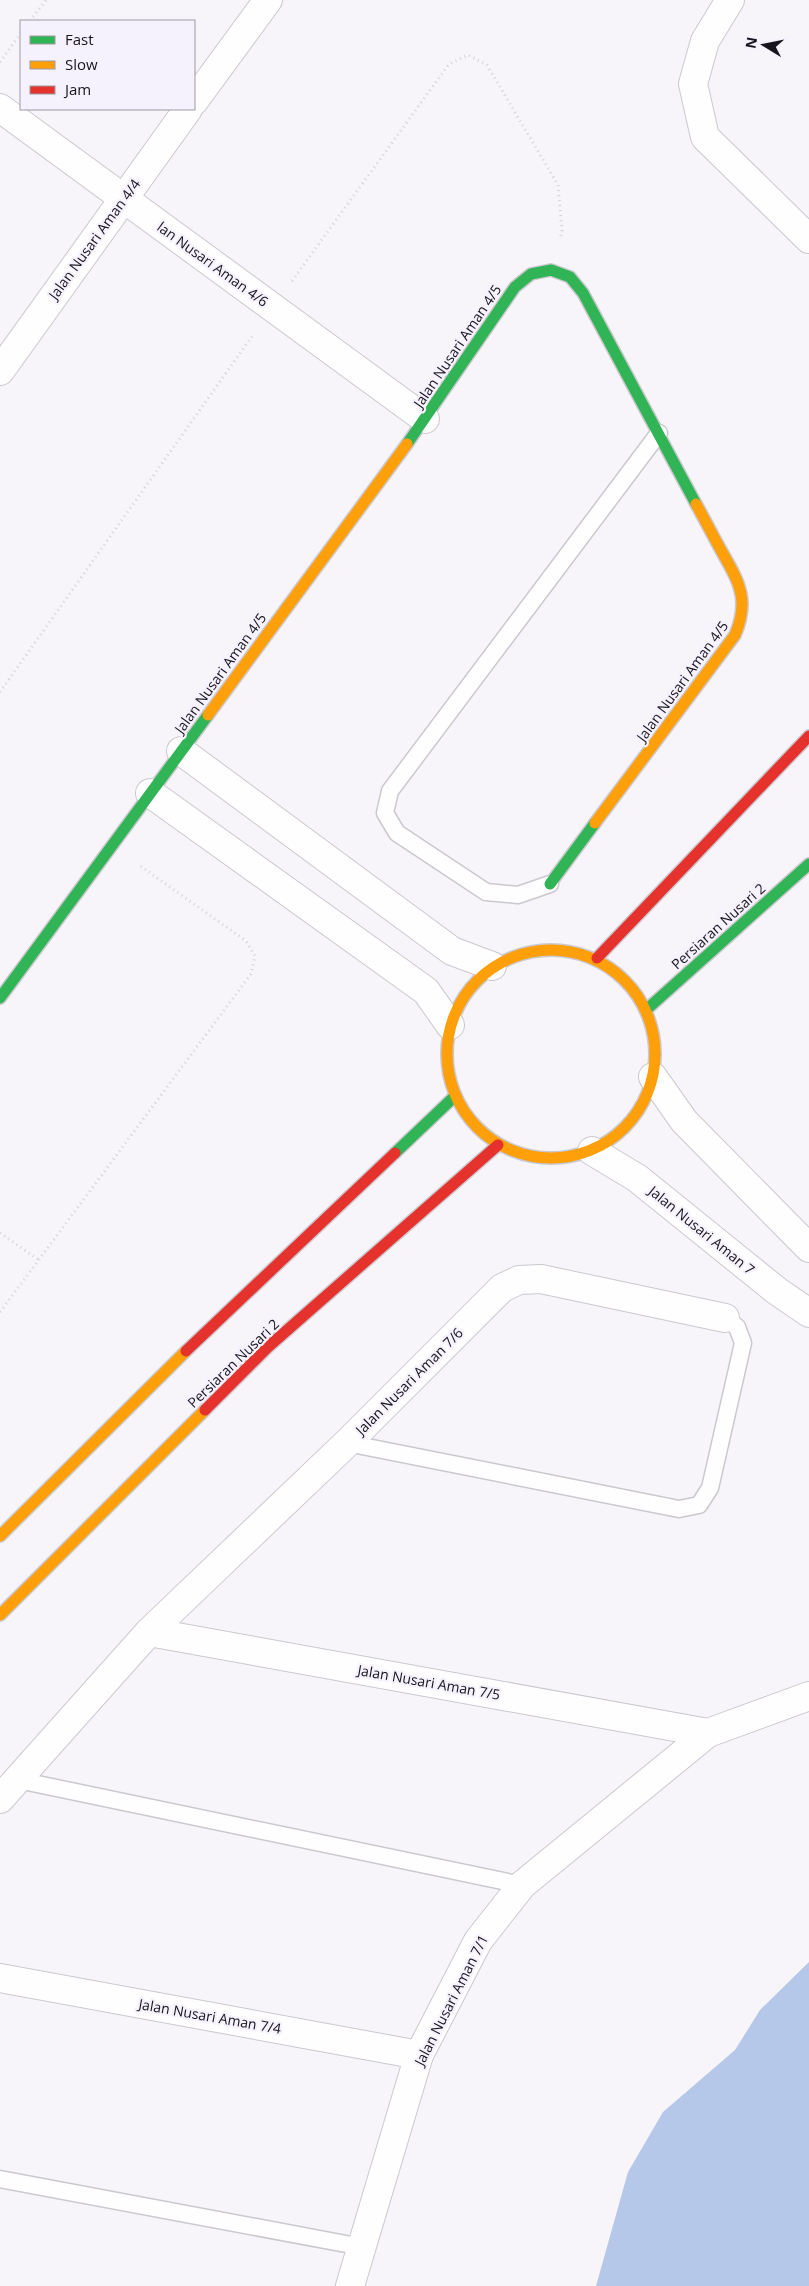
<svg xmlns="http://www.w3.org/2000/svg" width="809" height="2286" viewBox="0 0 809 2286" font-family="'Open Sans',sans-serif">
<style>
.water{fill:#b5c8e9}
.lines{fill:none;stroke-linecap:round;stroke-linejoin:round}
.lane-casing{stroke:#cbc8cf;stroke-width:19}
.street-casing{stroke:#cbc8cf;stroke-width:30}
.fast-casing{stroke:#cbc8cf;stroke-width:14}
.slow-casing{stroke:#cbc8cf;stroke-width:14}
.jam-casing{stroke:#cbc8cf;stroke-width:14}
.path{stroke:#d3d3d5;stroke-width:3;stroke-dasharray:1 4;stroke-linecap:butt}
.lane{stroke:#fefefe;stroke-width:16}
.street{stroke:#fefefe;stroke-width:28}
.fast{stroke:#30b455;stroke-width:11}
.slow{stroke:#ff9f0a;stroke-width:11}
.jam{stroke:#e5322d;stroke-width:11}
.labels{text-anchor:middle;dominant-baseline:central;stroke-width:4.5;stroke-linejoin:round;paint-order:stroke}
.street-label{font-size:14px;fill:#18141d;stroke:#f6f2fd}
</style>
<rect width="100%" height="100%" fill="#f7f5fa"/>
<polygon class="water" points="809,1962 809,2286 596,2286 628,2172 663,2112 735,2050 760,2010"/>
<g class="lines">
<g class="lane-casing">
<g id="lane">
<polyline points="550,884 518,895 486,892 397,833 385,813 390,791 659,433"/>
<polyline points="347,1443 679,1509 699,1505 710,1488 743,1343 737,1327 725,1318"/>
<polyline points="18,1780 522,1885"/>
<polyline points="0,2179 362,2247"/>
</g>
</g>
<g class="street-casing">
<g id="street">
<polyline points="730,0 705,41 693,84 705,137 809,239"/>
<polyline points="194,101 268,0"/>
<polyline points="0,108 425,419"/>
<polyline points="0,371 188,109"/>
<polyline points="181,751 452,951 492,966"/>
<polyline points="150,793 426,991 450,1025"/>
<polyline points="653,1077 684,1121 809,1248"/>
<polyline points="592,1151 637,1178 777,1291 809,1313"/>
<polyline points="149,1632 708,1733"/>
<polyline points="0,1799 149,1632 347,1443 502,1288 519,1280 541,1279 725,1318"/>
<polyline points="0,1978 419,2055"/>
<polyline points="350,2286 419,2055 478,1941 522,1885 708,1733 809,1696"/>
</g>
</g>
<g class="fast-casing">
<g id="fast">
<polyline points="407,444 515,287 531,274 551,270 570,277 583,293 696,504"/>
<polyline points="550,884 595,823"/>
<polyline points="0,998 208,715"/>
<polyline points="646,1010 809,864"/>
<polyline points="395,1153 455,1096"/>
</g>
</g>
<g class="slow-casing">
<g id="slow">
<polyline points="208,715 407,444"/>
<path d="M595 823 735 635C750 600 739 582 722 552 713 536 705 520 696 504"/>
<circle cx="551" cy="1054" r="104"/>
<polyline points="0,1536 186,1351"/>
<polyline points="0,1615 205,1410"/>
</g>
</g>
<g class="jam-casing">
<g id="jam">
<polyline points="597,958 809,736"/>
<polyline points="186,1351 395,1153"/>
<polyline points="205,1410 268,1347 498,1145"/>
</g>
</g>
<g class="path">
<polyline points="30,21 46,0"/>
<polyline points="0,62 21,33"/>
<polyline points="292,281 449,64 468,55 487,65 558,185 562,231 560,239"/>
<polyline points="0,692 253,335"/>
<polyline points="0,1233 39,1260"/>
<polyline points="0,1312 251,974 255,956 246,941 139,865"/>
</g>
<use href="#lane" class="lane"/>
<use href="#street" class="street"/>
<use href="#fast" class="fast"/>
<use href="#slow" class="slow"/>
<use href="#jam" class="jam"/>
</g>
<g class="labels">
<g class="street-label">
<text transform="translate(94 239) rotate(-54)">Jalan Nusari Aman 4/4</text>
<text transform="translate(213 264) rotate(36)">lan Nusari Aman 4/6</text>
<text transform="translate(457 346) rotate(-56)">Jalan Nusari Aman 4/5</text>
<text transform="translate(220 673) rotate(-54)">Jalan Nusari Aman 4/5</text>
<text transform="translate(682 681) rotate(-54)">Jalan Nusari Aman 4/5</text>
<text transform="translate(718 926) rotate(-42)">Persiaran Nusari 2</text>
<text transform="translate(702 1230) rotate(39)">Jalan Nusari Aman 7</text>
<text transform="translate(233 1363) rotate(-44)">Persiaran Nusari 2</text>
<text transform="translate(409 1381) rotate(-45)">Jalan Nusari Aman 7/6</text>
<text transform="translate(429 1682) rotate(10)">Jalan Nusari Aman 7/5</text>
<text transform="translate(451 2000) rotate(-63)">Jalan Nusari Aman 7/1</text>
<text transform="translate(210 2016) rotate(10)">Jalan Nusari Aman 7/4</text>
</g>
</g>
<rect x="20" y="20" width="175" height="90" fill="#f6f2fd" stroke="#9d99a3"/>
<rect x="30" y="36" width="25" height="8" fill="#30b455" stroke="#9d99a3"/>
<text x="65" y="45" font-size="15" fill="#18141d">Fast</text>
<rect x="30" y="61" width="25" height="8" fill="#ff9f0a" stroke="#9d99a3"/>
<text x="65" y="70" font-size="15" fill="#18141d">Slow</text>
<rect x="30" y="86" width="25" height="8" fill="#e5322d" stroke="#9d99a3"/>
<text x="65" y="95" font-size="15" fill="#18141d">Jam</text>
<g transform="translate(764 45) rotate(280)" stroke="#f6f2fd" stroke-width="4" paint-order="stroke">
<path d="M0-4L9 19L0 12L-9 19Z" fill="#18141d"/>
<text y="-8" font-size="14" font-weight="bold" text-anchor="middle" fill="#18141d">N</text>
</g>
</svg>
